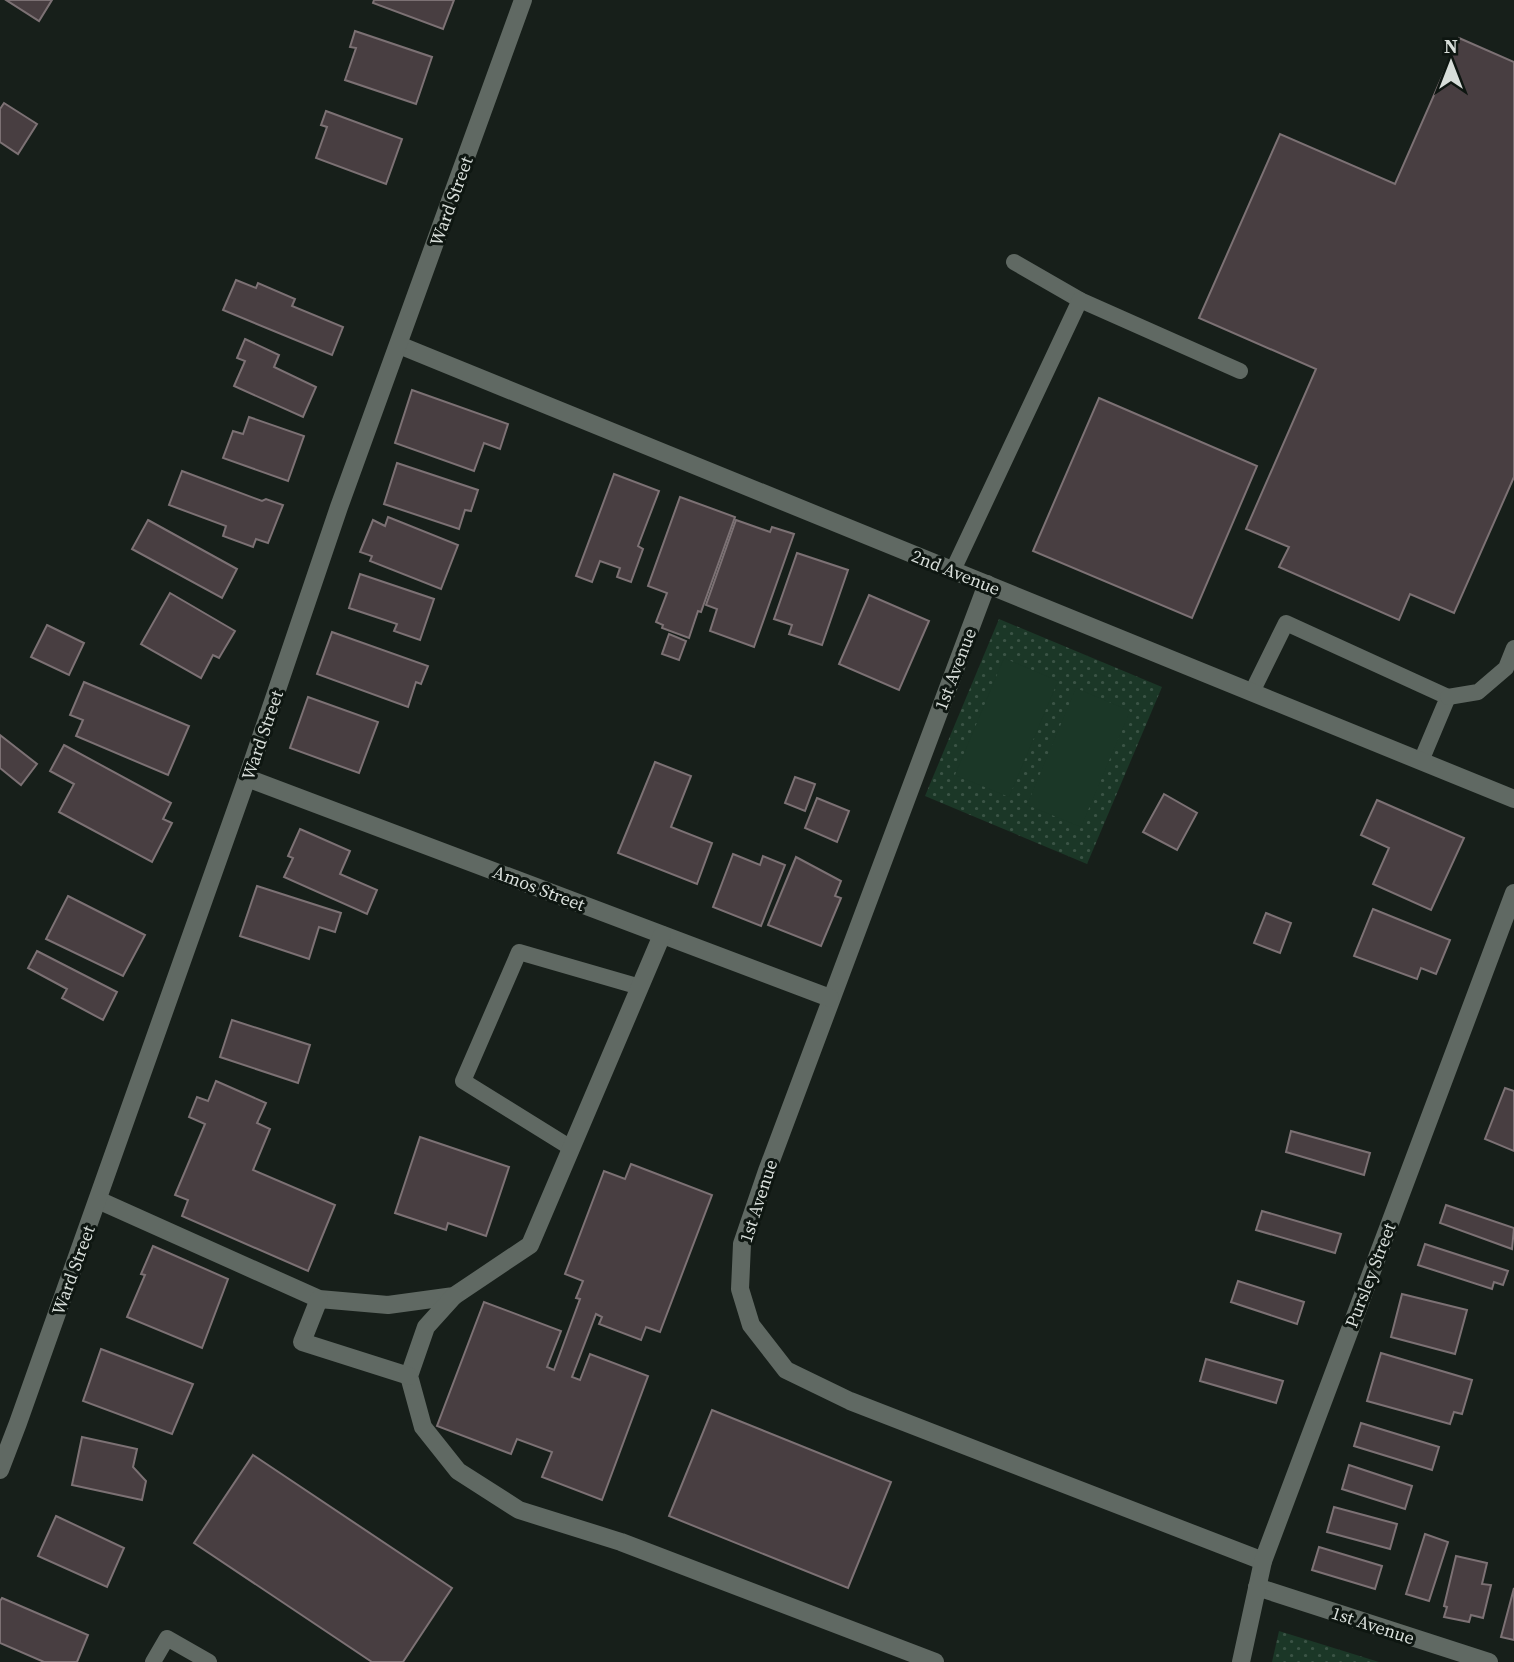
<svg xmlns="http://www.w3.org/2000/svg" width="1514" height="1662" viewBox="0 0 1514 1662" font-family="'Source Serif 4',serif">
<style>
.grass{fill:url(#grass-dots)}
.garden{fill:#1b3727}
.building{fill:#483e41;stroke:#7c7174;stroke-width:2}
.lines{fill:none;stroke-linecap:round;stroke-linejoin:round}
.service{stroke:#606963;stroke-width:16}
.minor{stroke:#606963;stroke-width:18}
.labels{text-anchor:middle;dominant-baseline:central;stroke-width:6;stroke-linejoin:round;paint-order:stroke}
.street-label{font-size:18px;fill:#d8deda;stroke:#0e1611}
</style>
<defs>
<pattern id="grass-dots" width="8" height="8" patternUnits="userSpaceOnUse" patternTransform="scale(1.75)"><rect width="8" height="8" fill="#1b3727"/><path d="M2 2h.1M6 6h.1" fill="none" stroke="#3b5446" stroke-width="1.8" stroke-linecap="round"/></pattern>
</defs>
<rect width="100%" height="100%" fill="#171f1a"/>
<g class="grass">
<polygon points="999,619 1162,687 1087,864 925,796"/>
<polygon points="1279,1631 1379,1662 1272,1662"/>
</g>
<g class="garden">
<polygon points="1004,658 1058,681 1009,797 955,775"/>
<polygon points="1076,688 1130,711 1081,827 1027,805"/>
</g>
<g class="building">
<polygon points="6,0 52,0 39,21"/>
<polygon points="374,0 454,0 443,29 373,3"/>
<polygon points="355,31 432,57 416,104 345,80 356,48 350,47"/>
<polygon points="1459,38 1514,62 1514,477 1454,613 1410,594 1399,620 1279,567 1289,547 1246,529 1316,369 1199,318 1280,134 1395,184"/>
<polygon points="4,103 37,124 18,154 0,142 0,109"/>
<polygon points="326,111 402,139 386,184 316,158 327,127 321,125"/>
<polygon points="236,280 256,288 258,283 295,299 292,306 343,327 332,355 223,310"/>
<polygon points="245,339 279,355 274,367 316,387 303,417 234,386 245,361 237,358"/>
<polygon points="412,390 508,424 500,449 484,443 474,471 395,443"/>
<polygon points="1099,398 1257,466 1192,618 1033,551"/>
<polygon points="249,417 304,436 288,481 223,458 233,431 243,434"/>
<polygon points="397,463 478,490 471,511 465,510 459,529 384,504"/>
<polygon points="182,471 262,501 266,499 283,505 268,543 256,539 253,547 223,536 226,526 169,505"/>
<polygon points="614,474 659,491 638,546 643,549 631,582 617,577 620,568 600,561 592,582 576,576"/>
<polygon points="680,497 735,517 701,612 698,611 689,638 662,628 663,625 656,622 667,593 648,586"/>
<polygon points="388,517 458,545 441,589 370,561 372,556 360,552 373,520 385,526"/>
<polygon points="148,520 237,569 222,598 132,549"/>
<polygon points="736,520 770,532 772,527 794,534 754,647 710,631 717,609 706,605"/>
<polygon points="797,553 848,570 822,645 789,634 792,625 774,619"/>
<polygon points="360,574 434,599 420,640 394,631 397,624 349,608"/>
<polygon points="170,593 235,631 219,658 213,655 201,678 141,644"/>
<polygon points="869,595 929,621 899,690 839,664"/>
<polygon points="47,625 84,643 69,675 31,657"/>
<polygon points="332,632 428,666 421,684 416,682 408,707 317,674"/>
<polygon points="669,634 686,641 679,660 662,654"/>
<polygon points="84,682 189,726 168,775 76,736 83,720 70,715"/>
<polygon points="308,697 378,722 359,773 290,748"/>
<polygon points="0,735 37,764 21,785 0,768"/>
<polygon points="64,745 171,803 163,819 172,823 152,862 59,812 74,784 50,771"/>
<polygon points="655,762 691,776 671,827 712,843 697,884 618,853"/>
<polygon points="795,777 815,784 805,811 785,803"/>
<polygon points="1164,794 1197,813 1177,850 1143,832"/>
<polygon points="817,798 849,811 837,842 805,828"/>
<polygon points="1377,800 1464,838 1431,910 1373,884 1389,848 1361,835"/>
<polygon points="300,829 350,851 340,874 377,890 367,914 284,877 293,858 288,856"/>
<polygon points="733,854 760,865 763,856 785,865 761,926 713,907"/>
<polygon points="796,857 841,881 835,896 841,898 821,946 768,925"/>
<polygon points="257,886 341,913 335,932 319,927 309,959 240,936"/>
<polygon points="68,896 145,935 123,976 46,939"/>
<polygon points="1373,909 1450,940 1436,974 1421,968 1417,979 1354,956"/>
<polygon points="1266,913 1291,923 1280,953 1254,943"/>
<polygon points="37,951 117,992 103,1020 62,998 67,989 28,968"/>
<polygon points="232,1020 310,1045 298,1083 220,1057"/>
<polygon points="216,1081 266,1103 257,1123 270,1129 253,1170 335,1205 308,1271 182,1216 188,1200 175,1195 205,1124 189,1117 197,1097 208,1101"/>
<polygon points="1505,1088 1514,1091 1514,1151 1485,1139"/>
<polygon points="1291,1131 1370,1153 1364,1175 1286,1152"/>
<polygon points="420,1137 509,1167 486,1236 448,1223 446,1230 395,1213"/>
<polygon points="631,1164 712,1195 660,1332 646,1327 641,1340 599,1324 602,1317 596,1314 572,1377 580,1380 590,1354 648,1376 602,1500 542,1477 552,1452 517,1439 511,1454 437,1426 484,1302 561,1331 547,1367 554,1370 580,1299 576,1298 583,1281 565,1274 604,1171 625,1179"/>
<polygon points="1446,1205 1514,1228 1512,1249 1440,1223"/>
<polygon points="1262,1211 1341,1234 1335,1253 1256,1230"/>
<polygon points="1425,1244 1508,1271 1503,1285 1494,1282 1492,1289 1418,1265"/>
<polygon points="153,1246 228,1279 202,1348 127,1317 145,1275 141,1274"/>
<polygon points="1238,1281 1304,1302 1297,1324 1231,1302"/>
<polygon points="1402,1294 1467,1310 1455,1354 1391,1337"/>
<polygon points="101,1349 193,1384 172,1434 83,1401"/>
<polygon points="1381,1353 1472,1380 1462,1414 1454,1412 1450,1424 1367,1401"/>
<polygon points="1206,1359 1283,1381 1276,1403 1200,1381"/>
<polygon points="712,1410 891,1482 848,1588 669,1516"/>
<polygon points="1361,1423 1439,1447 1432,1470 1354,1446"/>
<polygon points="82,1437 137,1449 133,1467 146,1481 142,1500 72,1485"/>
<polygon points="253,1455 452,1588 403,1662 372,1662 194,1543"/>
<polygon points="1349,1465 1412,1486 1405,1509 1342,1489"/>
<polygon points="1334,1507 1397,1524 1390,1549 1327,1532"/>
<polygon points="56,1516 124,1548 107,1587 38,1556"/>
<polygon points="1425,1534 1448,1542 1429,1601 1406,1594"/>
<polygon points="1319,1547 1382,1566 1375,1589 1312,1570"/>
<polygon points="1456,1556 1487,1563 1482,1584 1491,1585 1483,1618 1471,1615 1469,1622 1444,1617 1447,1607 1444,1606"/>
<polygon points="1514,1588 1514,1640 1501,1637"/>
<polygon points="2,1598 88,1635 77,1662 44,1662 0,1643 0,1601"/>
</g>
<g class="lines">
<g class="service">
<polyline points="1014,262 1080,300"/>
<polyline points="953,570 1080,300 1240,371"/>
<polyline points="1252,692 1286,623 1448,697 1421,761"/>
<polyline points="1448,697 1478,692 1506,668 1514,648"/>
<polyline points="571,1148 463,1081 519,952 640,987"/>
<polyline points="153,1662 167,1638 209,1662"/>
</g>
<g class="minor">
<polyline points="399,345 1514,799"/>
<polyline points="987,584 767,1171 742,1244 740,1289 751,1325 786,1370 850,1401 1263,1561"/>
<polyline points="247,778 830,998"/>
<polyline points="98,1200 319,1299 388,1305 454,1296 530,1245 662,935"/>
<polyline points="454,1296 426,1327 409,1376 423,1427 458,1471 519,1510 621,1542 935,1662"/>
<polyline points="319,1299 302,1342 409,1376"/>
<polyline points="0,1470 18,1423 247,778 339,507 523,0"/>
<polyline points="1257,1587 1489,1662"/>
<polyline points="1241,1662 1263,1561 1514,893"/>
</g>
</g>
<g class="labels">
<g class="street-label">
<text transform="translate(451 201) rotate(-70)">Ward Street</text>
<text transform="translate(956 572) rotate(22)">2nd Avenue</text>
<text transform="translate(955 669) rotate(-69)">1st Avenue</text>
<text transform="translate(262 735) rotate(-71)">Ward Street</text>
<text transform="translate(539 888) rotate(21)">Amos Street</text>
<text transform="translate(758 1201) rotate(-72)">1st Avenue</text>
<text transform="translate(73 1270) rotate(-70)">Ward Street</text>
<text transform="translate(1370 1275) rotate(-69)">Pursley Street</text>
<text transform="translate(1373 1625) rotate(18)">1st Avenue</text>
</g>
</g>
<g transform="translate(1451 63)" stroke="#0e1611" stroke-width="5" paint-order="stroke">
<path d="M0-5L12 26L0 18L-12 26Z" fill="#d8deda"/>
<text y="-10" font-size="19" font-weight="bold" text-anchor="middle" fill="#d8deda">N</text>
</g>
</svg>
